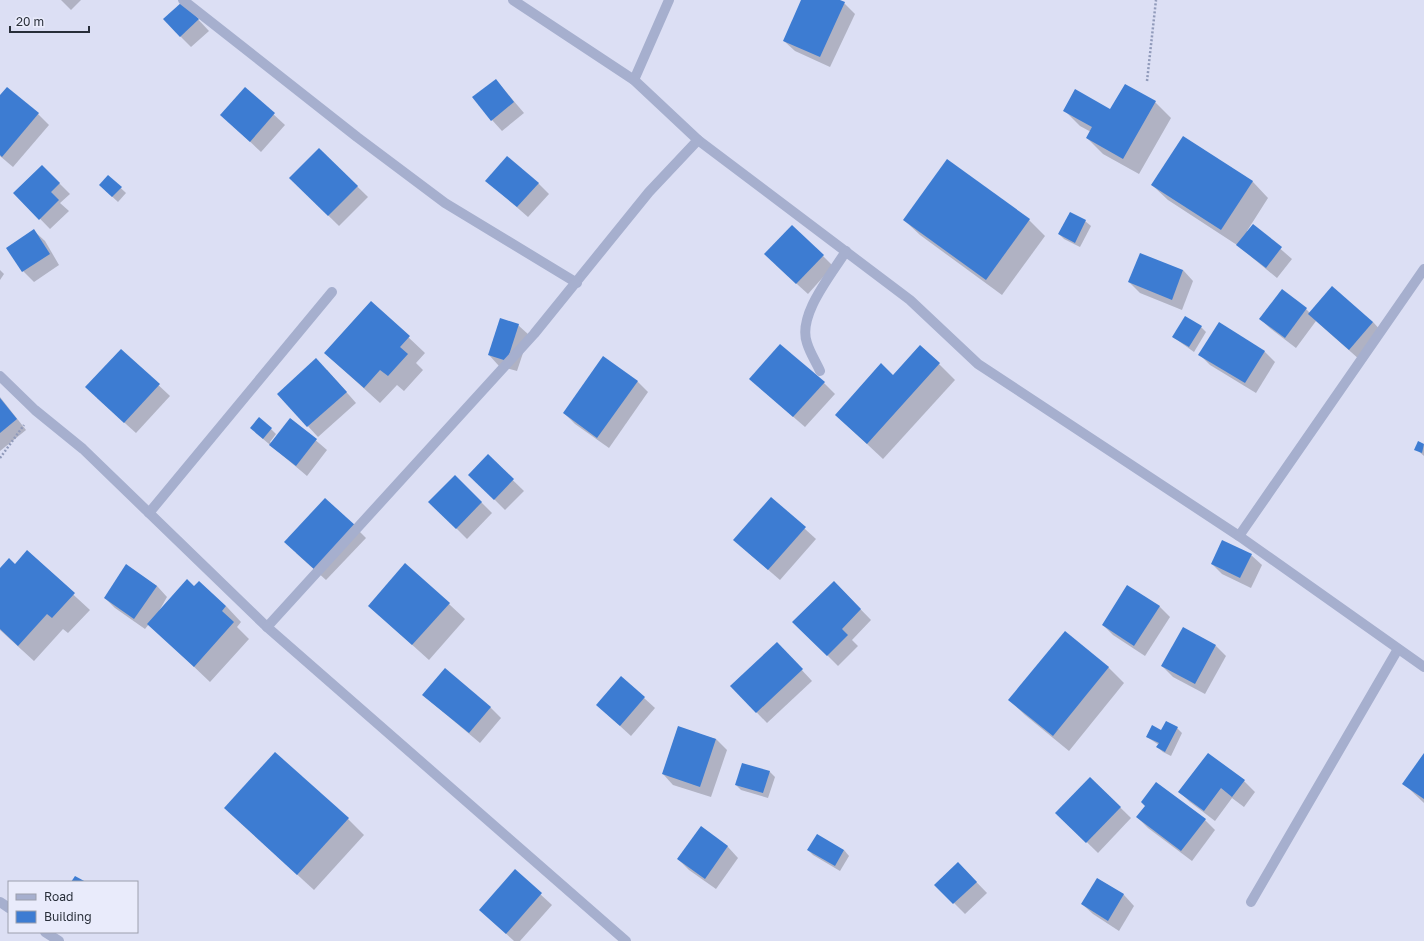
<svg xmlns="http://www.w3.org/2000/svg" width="1424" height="941" viewBox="0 0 1424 941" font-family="'Golos Text',sans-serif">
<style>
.shadow{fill:#0003}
.building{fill:#3d7cd2}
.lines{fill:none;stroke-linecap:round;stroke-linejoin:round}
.path{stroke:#909aba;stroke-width:2.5;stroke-dasharray:2 2;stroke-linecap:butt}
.service{stroke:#a6afce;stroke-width:10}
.minor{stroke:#a6afce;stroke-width:10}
</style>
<rect width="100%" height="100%" fill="#dcdff4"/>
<g class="shadow">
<polygon points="61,0 81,0 71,10"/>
<polygon points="802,0 837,0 844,3 855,14 830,67 795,51 784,41"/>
<polygon points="193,14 209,31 191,47 180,36"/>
<polygon points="496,80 524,113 502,131 492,120"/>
<polygon points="245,88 285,125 261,152 232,125"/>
<polygon points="0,97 38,114 49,125 13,167 0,156"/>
<polygon points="1155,102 1171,118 1139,174 1103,154 1087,138 1091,132 1080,126 1064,110 1111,111"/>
<polygon points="1183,137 1253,182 1268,198 1247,231 1248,231 1253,225 1292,259 1277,278 1237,245 1168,200 1152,185"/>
<polygon points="319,149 368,197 339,226 290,178"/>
<polygon points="42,166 70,194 60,203 69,211 50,229 15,193"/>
<polygon points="108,176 126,193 118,202 105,190"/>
<polygon points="487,181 538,183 549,194 528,217"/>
<polygon points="1070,213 1085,221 1091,226 1080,247 1064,239 1059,234"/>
<polygon points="904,220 1029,220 1045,236 1002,295 920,235"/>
<polygon points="34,231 45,241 59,265 34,282 23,271"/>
<polygon points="823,256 833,266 808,294 776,265"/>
<polygon points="0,270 4,274 0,280"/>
<polygon points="1183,270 1193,281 1182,310 1140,293 1129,282"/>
<polygon points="371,302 425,353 416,363 423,370 404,391 397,385 380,403 325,353"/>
<polygon points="1306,309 1310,313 1373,322 1383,333 1360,360 1316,321 1296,348 1271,329 1260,319"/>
<polygon points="1219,323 1265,352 1275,362 1256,393 1210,365 1200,355"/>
<polygon points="518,325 529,335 517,371 499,366 489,355"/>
<polygon points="1201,327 1206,332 1194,352 1173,337"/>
<polygon points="121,350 170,396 136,433 97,398"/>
<polygon points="604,358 638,382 648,392 609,448 575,424 564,413"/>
<polygon points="939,364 955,380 883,459 836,415"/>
<polygon points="327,370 356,403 318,437 278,394"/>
<polygon points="824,383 835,394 805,427 761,389"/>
<polygon points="0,397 26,430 0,451"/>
<polygon points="291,419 327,450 307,476 256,433 271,429 276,434 270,442 271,443"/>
<polygon points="1419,442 1424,445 1424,456 1416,449"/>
<polygon points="488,456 524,491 505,510 480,485"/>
<polygon points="455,476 492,513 467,539 430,502"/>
<polygon points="771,498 816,539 780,580 745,550"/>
<polygon points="355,527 366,538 326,580 296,553"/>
<polygon points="27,552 90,610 68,633 63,629 34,661 0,630 0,569 15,565"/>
<polygon points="1251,555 1262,565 1251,588 1222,574 1212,564"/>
<polygon points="127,566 157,586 167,597 159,611 226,606 241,622 237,627 249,639 210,682 149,624 145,629 115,608 105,598"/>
<polygon points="834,582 871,620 852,640 858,646 838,666 794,622"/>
<polygon points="1127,586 1160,607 1170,617 1145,656 1113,635 1103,625"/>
<polygon points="449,604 465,619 429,660 369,606"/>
<polygon points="1216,646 1226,656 1205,694 1173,677 1162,666"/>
<polygon points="787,654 812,681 767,723 731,686"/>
<polygon points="1108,667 1124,683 1069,751 1025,715 1009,700"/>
<polygon points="621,677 655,708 631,736 597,705"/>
<polygon points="423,695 490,707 501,718 480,743"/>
<polygon points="678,728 716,739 727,750 711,797 673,785 663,774"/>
<polygon points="1177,728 1182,733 1171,756 1163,752 1157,747 1159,745 1147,737"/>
<polygon points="1208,754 1244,781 1255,792 1244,807 1232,798 1215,821 1190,802 1180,792"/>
<polygon points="1424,755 1424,803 1404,784"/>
<polygon points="770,772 775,777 768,798 741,790 736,785"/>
<polygon points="1090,778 1131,818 1098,853 1057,813"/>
<polygon points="1137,817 1205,820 1215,830 1192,861 1148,828"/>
<polygon points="348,819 364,835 314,890 241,823"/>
<polygon points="701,827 728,847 738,858 716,889 689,870 678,859"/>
<polygon points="808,850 844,850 849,856 840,871 813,855"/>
<polygon points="958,863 987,893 965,914 936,885"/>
<polygon points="515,871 552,905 520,941 514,941 480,910"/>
<polygon points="1098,879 1124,895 1134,906 1119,931 1093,914 1082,904"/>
</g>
<g class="building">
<polygon points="801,0 840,0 845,2 820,57 783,41"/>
<polygon points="182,2 199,19 180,37 163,19"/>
<polygon points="496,79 514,102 491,121 472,97"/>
<polygon points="1125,84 1156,101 1123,159 1086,138 1092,127 1063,111 1075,89 1110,109"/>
<polygon points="7,87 39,113 2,157 0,155 0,95"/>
<polygon points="245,87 275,113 250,142 220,115"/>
<polygon points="1183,136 1253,181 1221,230 1151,185"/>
<polygon points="319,148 358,186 328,216 289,178"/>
<polygon points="507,156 539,183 517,207 485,181"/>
<polygon points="947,159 1030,219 986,280 903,220"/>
<polygon points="42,165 60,183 51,192 59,200 39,220 13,193"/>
<polygon points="108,175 122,187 112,197 99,185"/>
<polygon points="1070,212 1086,220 1075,243 1058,234"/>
<polygon points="1253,224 1282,247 1266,268 1236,245"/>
<polygon points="792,225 824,255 796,284 764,254"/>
<polygon points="34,229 50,254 22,272 6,248"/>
<polygon points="1140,253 1183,270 1172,300 1128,282"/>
<polygon points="1332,286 1373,322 1349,350 1308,314"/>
<polygon points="1282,289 1307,308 1285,338 1259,319"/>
<polygon points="371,301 410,336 400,347 408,354 388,376 380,370 364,388 324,353"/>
<polygon points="1185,316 1202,326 1189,347 1172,337"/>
<polygon points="500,318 519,324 507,361 488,355"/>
<polygon points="1219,322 1265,351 1245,383 1198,355"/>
<polygon points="780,344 825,382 793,417 749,379"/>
<polygon points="920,345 940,363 867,444 835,415 881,363 893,375"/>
<polygon points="121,349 160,384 124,423 85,387"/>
<polygon points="603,356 638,381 597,438 563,413"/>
<polygon points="316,358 347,392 307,427 277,394"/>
<polygon points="0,398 17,419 0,433"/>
<polygon points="259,417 272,428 263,439 250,428"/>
<polygon points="290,418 317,439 296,466 269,445"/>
<polygon points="1418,441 1424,444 1422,453 1414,450"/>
<polygon points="488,454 514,479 494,500 468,475"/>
<polygon points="455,475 482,502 456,529 428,502"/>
<polygon points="771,497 806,527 768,570 733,540"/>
<polygon points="325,498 356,526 315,570 284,542"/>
<polygon points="1222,540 1252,554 1240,578 1211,564"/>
<polygon points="27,550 75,593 52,618 47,614 18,646 0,629 0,568 9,558 15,564"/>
<polygon points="405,563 450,603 412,645 368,606"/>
<polygon points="126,564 157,586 134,619 104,598"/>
<polygon points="187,579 194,586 199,581 226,606 222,611 234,622 194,667 147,624"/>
<polygon points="834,581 861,609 842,629 848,635 827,656 792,622"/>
<polygon points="1127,585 1160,606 1134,646 1102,625"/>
<polygon points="1183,627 1216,645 1195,684 1161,666"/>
<polygon points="1065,631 1109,667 1053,736 1008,700"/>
<polygon points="777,642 803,669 756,713 730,686"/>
<polygon points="445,668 491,707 469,733 422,695"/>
<polygon points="621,676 645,697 620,726 596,705"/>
<polygon points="1166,721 1178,727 1165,752 1156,747 1159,743 1146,737 1152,725 1161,730"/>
<polygon points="678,726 716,739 700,787 662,774"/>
<polygon points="275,752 349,818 297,875 224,808"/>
<polygon points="1208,753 1245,780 1232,797 1221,788 1204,811 1178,792"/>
<polygon points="1424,753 1424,799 1402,784"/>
<polygon points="742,763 770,771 763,793 735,785"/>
<polygon points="1090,777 1121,807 1086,843 1055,813"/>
<polygon points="1156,782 1206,819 1181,851 1136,817 1145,806 1141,802"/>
<polygon points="701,826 728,846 705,879 677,859"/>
<polygon points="817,834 844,850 835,866 807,850"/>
<polygon points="958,862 977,882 953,904 934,885"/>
<polygon points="515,869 542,893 506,934 479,910"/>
<polygon points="75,876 86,882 71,882"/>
<polygon points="1097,878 1124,894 1108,921 1081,904"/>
</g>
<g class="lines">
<g class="path">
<polyline points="1147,81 1156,0"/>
<polyline points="0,458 24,425"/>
</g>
<g class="service">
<polyline points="634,80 669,0"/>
<polyline points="1251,902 1398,649"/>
</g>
<g class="minor">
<polyline points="183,0 357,137 445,203 577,283"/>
<polyline points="513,0 634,80 698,140 910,300 978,364 1239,536 1424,667"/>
<path d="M820 371C816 362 810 353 807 343 797 315 832 274 846 251"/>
<polyline points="0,376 35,410 83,449 267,627 626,941"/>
<polyline points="149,513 332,292"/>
<polyline points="1239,536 1424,269"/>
<polyline points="267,627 534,334 649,192 698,140"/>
<polyline points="0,902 9,908"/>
<polyline points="45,932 59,941"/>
</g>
</g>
<rect x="8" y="881" width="130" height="52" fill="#e9ebfb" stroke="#9c9fad"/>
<rect x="16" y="894" width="20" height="6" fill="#a6afce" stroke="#9c9fad"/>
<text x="44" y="901" font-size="12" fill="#282e39">Road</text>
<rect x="16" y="911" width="20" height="12" fill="#3d7cd2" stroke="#9c9fad"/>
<text x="44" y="921" font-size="12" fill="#282e39">Building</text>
<path d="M10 26v6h79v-6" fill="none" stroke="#282e39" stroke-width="2"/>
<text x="16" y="26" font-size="12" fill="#282e39" stroke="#e9ebfb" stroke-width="3" paint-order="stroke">20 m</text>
</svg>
